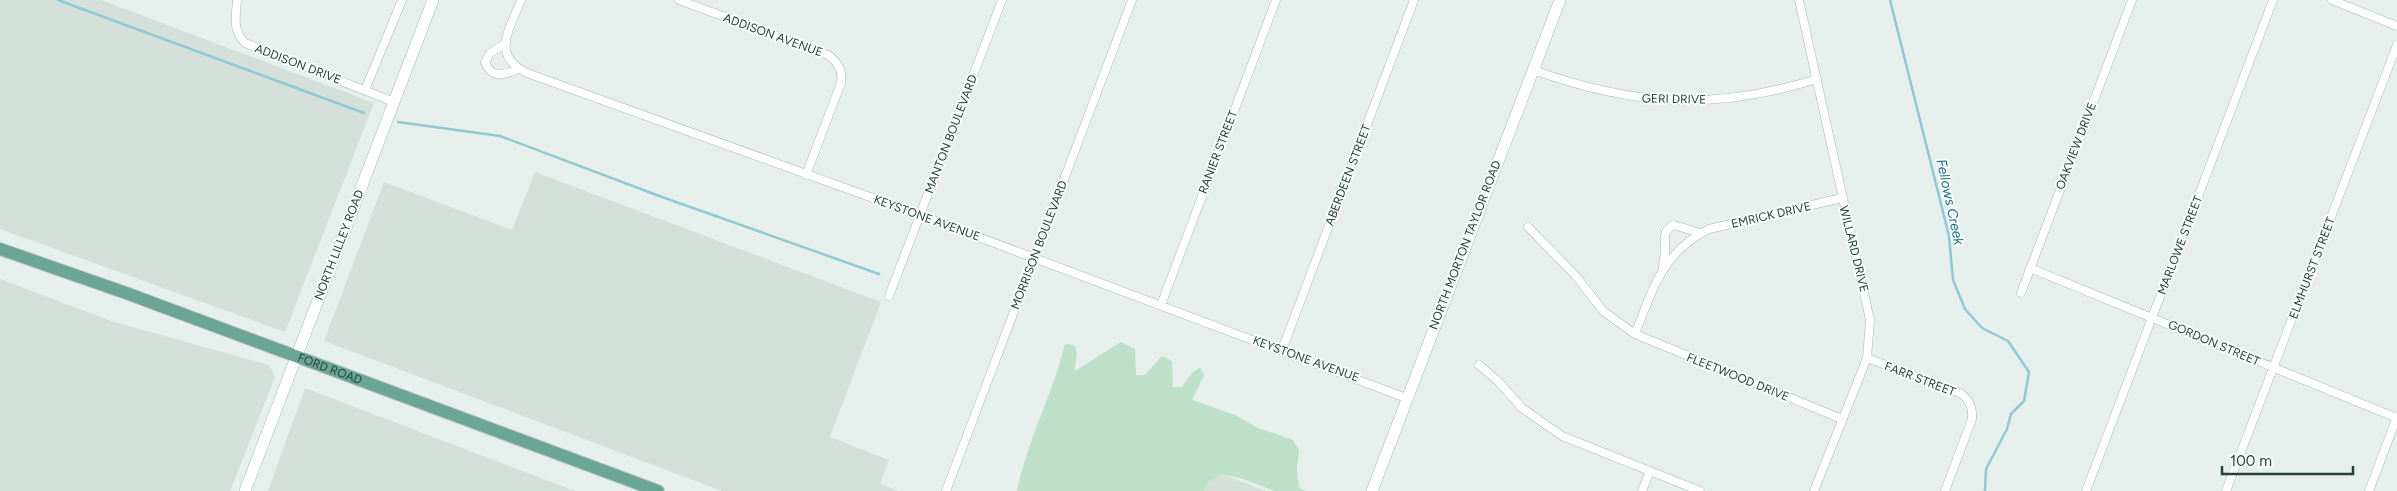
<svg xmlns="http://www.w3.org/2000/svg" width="2397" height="491" viewBox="0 0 2397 491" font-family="Figtree,sans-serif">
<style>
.built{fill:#d4dfda}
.green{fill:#bfe0c8}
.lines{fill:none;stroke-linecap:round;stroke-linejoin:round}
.stream{stroke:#8ec9d4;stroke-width:2.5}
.street-casing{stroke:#a8b8b2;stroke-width:9}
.secondary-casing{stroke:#a4bbb3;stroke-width:12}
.primary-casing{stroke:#c2cac8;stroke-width:14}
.street{stroke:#fff;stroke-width:8}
.secondary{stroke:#fff;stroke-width:11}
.primary{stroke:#6aa596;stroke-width:12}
.labels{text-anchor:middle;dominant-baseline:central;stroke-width:4;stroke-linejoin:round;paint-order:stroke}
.street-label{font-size:12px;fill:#24423a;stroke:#f7fbf9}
.water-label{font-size:14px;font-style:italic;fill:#1c6f80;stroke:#f7fbf9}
</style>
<rect width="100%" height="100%" fill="#e6efeb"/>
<g class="built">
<polygon points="0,0 101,0 374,103 285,332 0,229"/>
<polygon points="535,172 881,302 830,437 889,460 880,484 899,491 722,491 324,341 384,182 512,230"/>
<polygon points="0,279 111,321 269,365 275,377 230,491 0,491"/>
<polygon points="305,388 449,443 575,491 268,491"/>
<polygon points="1222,474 1266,491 1203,491 1209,482"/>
</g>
<path class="green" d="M1121 342 1135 349 1136 375H1145L1162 356 1172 361 1173 387H1182L1192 373 1200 367 1204 375 1192 400 1235 415 1258 428 1293 440 1299 450 1297 470 1299 488 1306 491H1275L1243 479 1222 474 1209 482 1203 491H1017C1027 441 1053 394 1065 344 1084 343 1074 361 1075 371Z"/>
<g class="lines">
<g class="stream">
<polyline points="58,0 364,113"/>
<polyline points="1890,0 1949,236 1953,280 1965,309 1982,328 2008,341 2029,372 2024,401 2011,414 2007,429 1986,469 1985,491"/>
<polyline points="398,122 500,136 662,197 879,274"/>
</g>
<g class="street-casing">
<g id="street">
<path d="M237 0C236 16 232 30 245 43L394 102"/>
<path d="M521 0C510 29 490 55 527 73L920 215 1406 398"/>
<path d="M679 0 828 55C838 62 843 71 841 83L806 175"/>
<polyline points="1799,0 1870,320 1867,358 1814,491"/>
<polyline points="2332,0 2397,26"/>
<path d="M505 44 490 53 485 62C491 79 505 75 518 69"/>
<path d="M1533 70C1634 106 1714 111 1817 79"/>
<polyline points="365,90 402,0"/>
<polyline points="1528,227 1576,276 1603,311 1635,334 1842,419"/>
<path d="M1663 268C1663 262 1665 256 1665 251 1666 239 1661 231 1674 225L1700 233"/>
<polyline points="2030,268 2397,418"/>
<polyline points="2021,293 2132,0"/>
<polyline points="889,296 1002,0"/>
<polyline points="1161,305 1276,0"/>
<path d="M1635 334C1653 289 1662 252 1709 229L1842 198"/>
<polyline points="1282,350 1414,0"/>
<path d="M1867 358 1960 393C1970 400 1973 408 1972 419L1945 491"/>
<polyline points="1479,365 1498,381 1522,408 1562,436 1700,491"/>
<polyline points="946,491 1132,0"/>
<polyline points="1642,491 1650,471"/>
<polyline points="2086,491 2273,0"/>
<polyline points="2226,491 2397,45"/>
<polyline points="2369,491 2397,417"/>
</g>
</g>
<g class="secondary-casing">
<g id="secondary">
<polyline points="245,491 433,0"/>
<polyline points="1372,491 1560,0"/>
</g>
</g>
<g class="primary-casing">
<g id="primary">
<path id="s1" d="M0 249 126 293 658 491"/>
</g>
</g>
<use href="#street" class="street"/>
<use href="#secondary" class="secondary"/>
<use href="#primary" class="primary"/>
</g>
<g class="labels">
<g class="street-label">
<text transform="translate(773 35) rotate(20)">ADDISON AVENUE</text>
<text transform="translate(298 64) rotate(21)">ADDISON DRIVE</text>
<text transform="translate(1674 99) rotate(1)">GERI DRIVE</text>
<text transform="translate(951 134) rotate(-69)">MANTON BOULEVARD</text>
<text transform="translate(2076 146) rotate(-69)">OAKVIEW DRIVE</text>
<text transform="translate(1218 152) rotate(-69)">RANIER STREET</text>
<text transform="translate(1348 175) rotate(-69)">ABERDEEN STREET</text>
<text transform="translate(1771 215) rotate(-13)">EMRICK DRIVE</text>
<text transform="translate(927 218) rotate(20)">KEYSTONE AVENUE</text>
<text transform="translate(339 245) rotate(-69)">NORTH LILLEY ROAD</text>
<text transform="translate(1039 245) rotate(-69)">MORRISON BOULEVARD</text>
<text transform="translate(1465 245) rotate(-69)">NORTH MORTON TAYLOR ROAD</text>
<text transform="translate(2180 245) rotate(-69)">MARLOWE STREET</text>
<text transform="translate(1854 249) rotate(76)">WILLARD DRIVE</text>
<text transform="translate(2312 268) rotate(-69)">ELMHURST STREET</text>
<text transform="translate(2214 343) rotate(23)">GORDON STREET</text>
<text transform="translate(1306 359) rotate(20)">KEYSTONE AVENUE</text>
<text stroke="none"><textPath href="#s1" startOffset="351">FORD ROAD</textPath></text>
<text transform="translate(1738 377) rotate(22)">FLEETWOOD DRIVE</text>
<text transform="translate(1920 379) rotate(21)">FARR STREET</text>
</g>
<g class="water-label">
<text transform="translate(1950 202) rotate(78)">Fellows Creek</text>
</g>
</g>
<path d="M2222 466v8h131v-8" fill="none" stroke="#24423a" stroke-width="2.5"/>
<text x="2230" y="466" font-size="15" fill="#24423a" stroke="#f7fbf9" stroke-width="4" paint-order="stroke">100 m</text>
</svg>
